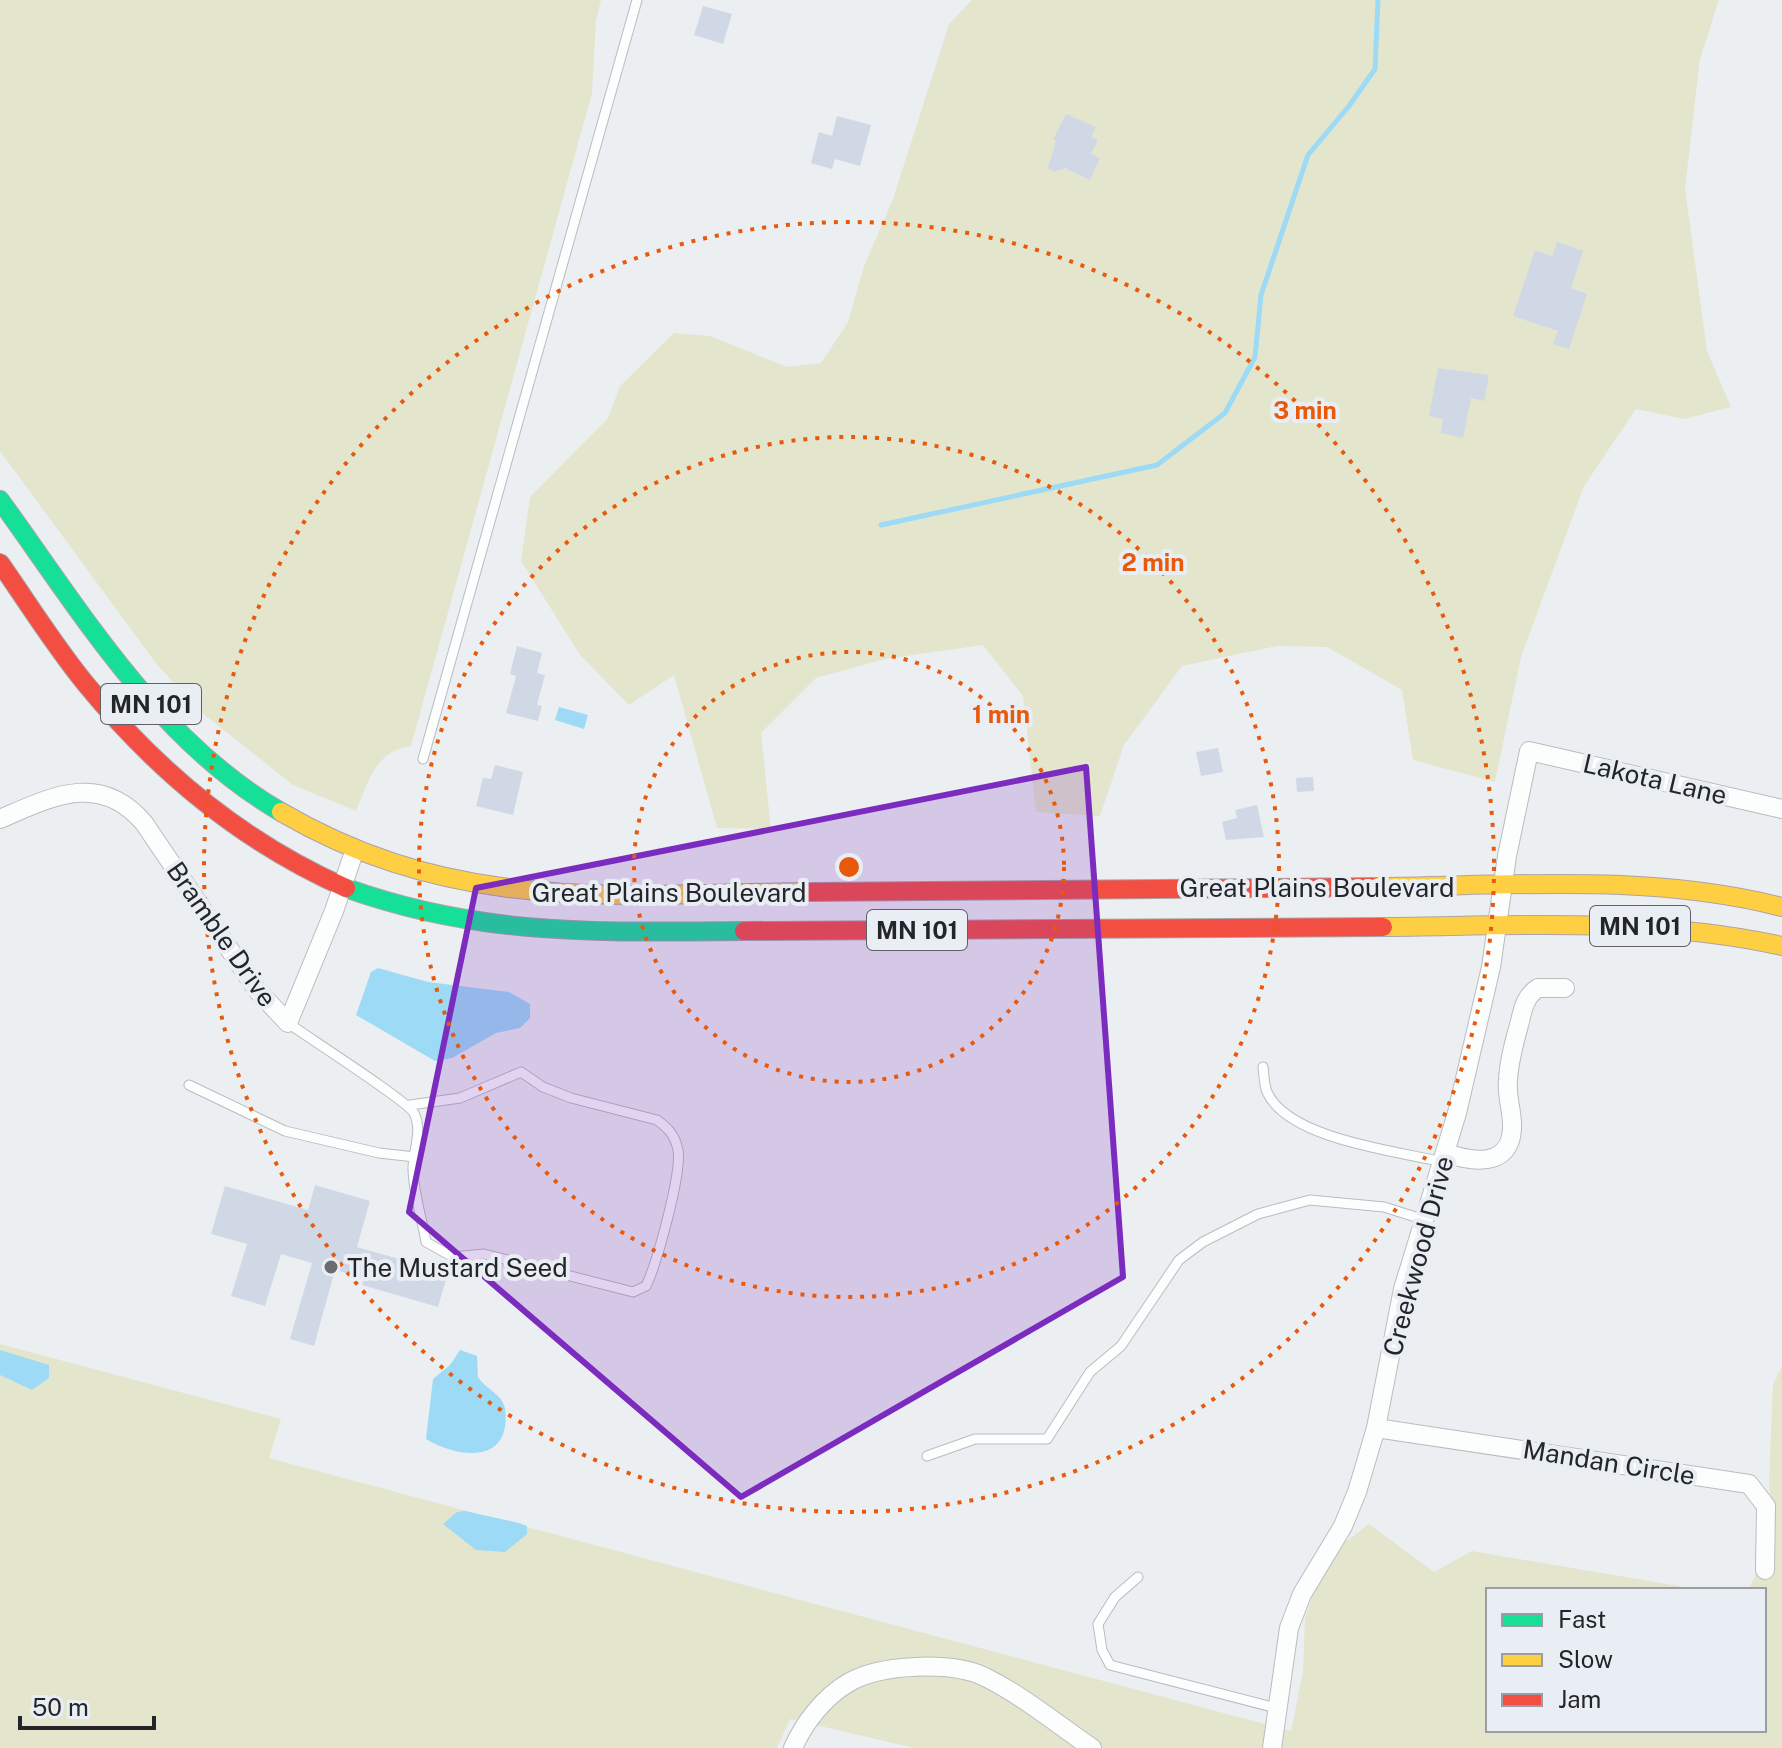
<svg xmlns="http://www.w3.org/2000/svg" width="1782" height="1748" viewBox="0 0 1782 1748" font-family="'Public Sans',sans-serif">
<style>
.green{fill:#e3e6cc}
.water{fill:#9cdaf6}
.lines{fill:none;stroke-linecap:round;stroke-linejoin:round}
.stream{stroke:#9cdaf6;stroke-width:5}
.building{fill:#d0d8e6}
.lane-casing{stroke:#babcbe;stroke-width:11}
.street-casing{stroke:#babcbe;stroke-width:20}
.fast-casing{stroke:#aba3ad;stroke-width:20}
.slow-casing{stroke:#aba3ad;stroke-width:20}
.jam-casing{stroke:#aba3ad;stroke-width:20}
.lane{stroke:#fcfdfd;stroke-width:9}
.street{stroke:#fcfdfd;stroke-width:18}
.fast{stroke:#16e098;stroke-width:18}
.slow{stroke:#ffcf43;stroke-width:18}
.jam{stroke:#f24e42;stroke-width:18}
.marked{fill:#7b2cbf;fill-opacity:0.2;stroke:#7b2cbf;stroke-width:6;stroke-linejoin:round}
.ring{fill:none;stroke:#e8590c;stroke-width:4;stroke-dasharray:4 8}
.poi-dot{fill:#6a6c6f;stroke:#e9eef5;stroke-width:3}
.labels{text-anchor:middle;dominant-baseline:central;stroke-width:8;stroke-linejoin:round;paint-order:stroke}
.shield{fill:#e9eef5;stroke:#5f6166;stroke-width:2}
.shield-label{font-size:24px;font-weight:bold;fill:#242528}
.street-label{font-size:26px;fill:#242528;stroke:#e9eef5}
.poi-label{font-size:26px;fill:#242528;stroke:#e9eef5;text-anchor:start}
.centre{fill:#e8590c;stroke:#e9eef5;stroke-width:4}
.ring-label{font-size:24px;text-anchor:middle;font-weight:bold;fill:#e8590c;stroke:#e9eef5;stroke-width:8;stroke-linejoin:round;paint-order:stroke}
</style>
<rect width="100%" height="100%" fill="#eceff2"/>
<g class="green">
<path d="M0 0H601L596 20 592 93 411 746C376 750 368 782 356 811L293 785 196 708 155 662 0 451Z"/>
<polygon points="972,0 1719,0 1700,59 1685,188 1707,351 1731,407 1684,419 1636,409 1584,486 1521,657 1495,782 1413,760 1402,690 1327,647 1277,646 1182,666 1124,745 1100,816 1036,812 1023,696 983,645 885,659 816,678 761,733 771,829 717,828 674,675 629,705 580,655 521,561 530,497 608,418 620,386 674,333 710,336 787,367 821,363 848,322 864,266 893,199 949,24"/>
<polygon points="0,1344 281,1419 269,1458 1291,1731 1303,1671 1305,1619 1323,1559 1369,1524 1434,1572 1472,1551 1702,1590 1488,1590 1488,1730 1764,1730 1764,1590 1748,1590 1773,1541 1769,1481 1773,1384 1782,1367 1782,1748 914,1748 790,1719 777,1748 0,1748"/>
</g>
<g class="water">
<polygon points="559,707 588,715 584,729 555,720"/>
<polygon points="378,968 428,982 509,992 530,1004 530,1018 520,1028 496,1033 452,1058 435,1061 356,1015 371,972"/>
<polygon points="0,1350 49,1365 49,1378 32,1390 0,1375"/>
<path d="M460 1350 477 1356 478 1377C485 1389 503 1394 505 1409 512 1464 459 1459 426 1439L433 1379 450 1365Z"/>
<polygon points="465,1511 519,1523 527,1526 527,1534 505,1552 476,1550 443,1524 457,1512"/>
</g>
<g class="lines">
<polyline class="stream" points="881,525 1157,465 1225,413 1255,357 1261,295 1308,155 1349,106 1375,69 1378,0"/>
</g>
<g class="building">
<polygon points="703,6 732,14 723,44 694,35"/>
<polygon points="1066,114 1096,127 1091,137 1098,140 1091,154 1100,158 1090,180 1065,168 1054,172 1048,168 1056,141 1053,140"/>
<polygon points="837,116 871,125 860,166 835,159 832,169 811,163 819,132 832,136"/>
<polygon points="1557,242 1583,251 1571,288 1587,294 1569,349 1553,344 1558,331 1513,316 1535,250 1552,256"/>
<polygon points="1438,368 1489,375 1484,401 1471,398 1463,438 1441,433 1443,419 1429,416"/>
<polygon points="517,646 542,653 537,673 545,675 537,705 542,706 538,721 506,713 516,676 510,674"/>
<polygon points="1218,748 1223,772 1201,776 1196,752"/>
<polygon points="495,765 523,772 513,815 476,806 483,778 491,779"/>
<polygon points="1313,777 1314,791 1297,792 1296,778"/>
<polygon points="1257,805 1264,837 1226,840 1222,822 1237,818 1235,810"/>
<polygon points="315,1185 370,1201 357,1247 448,1273 438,1307 362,1285 364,1278 335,1270 314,1346 290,1339 312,1263 281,1254 265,1306 231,1296 247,1244 211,1234 225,1186 308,1210"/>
</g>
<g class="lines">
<g class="lane-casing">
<g id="lane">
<polyline points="423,759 637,0"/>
<path d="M288 1023C306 1036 409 1102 414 1113 423 1131 413 1150 413 1168 413 1192 422 1218 426 1242L453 1257 484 1254 633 1292 646 1286C657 1263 682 1173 678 1150 675 1135 668 1128 657 1120L571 1098 543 1087 521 1072 460 1098 410 1105"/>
<path d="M1263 1067C1264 1074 1264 1085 1267 1092 1288 1139 1396 1151 1443 1162"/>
<polyline points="189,1085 285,1131 379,1153 415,1157"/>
<polyline points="927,1456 975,1439 1047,1439 1090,1372 1121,1346 1179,1260 1203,1242 1258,1214 1310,1200 1384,1207 1425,1220"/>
<polyline points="1138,1577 1115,1597 1098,1624 1102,1650 1110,1665 1276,1708"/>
</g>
</g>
<g class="street-casing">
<g id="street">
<path d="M0 819C51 797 100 771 144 823L257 990 288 1023 334 911 354 852"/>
<path d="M1446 1153C1472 1162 1510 1168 1512 1129 1513 1112 1506 1096 1508 1080 1509 1061 1514 1043 1519 1025 1523 1010 1524 997 1538 988H1565"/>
<polyline points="1376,1428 1749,1484 1766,1506 1765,1570"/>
<path d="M793 1748C804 1723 824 1697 848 1683 880 1664 951 1661 985 1677 1023 1696 1057 1724 1092 1748"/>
<polyline points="1272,1748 1289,1628 1302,1594 1343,1526 1357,1492 1376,1428 1403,1289 1457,1113 1491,967 1507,856 1529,751 1782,809"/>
</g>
</g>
<g class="fast-casing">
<g id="fast">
<path d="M0 500C82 613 157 740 281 812"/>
<path d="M346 888C482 937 602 932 744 931"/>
</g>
</g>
<g class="slow-casing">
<g id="slow">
<path d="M281 812C456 914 614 894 809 892"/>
<path d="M1373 887C1509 886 1650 873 1782 907"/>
<path d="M1383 927C1516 926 1651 917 1782 946"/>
</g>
</g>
<g class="jam-casing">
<g id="jam">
<path d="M0 563C28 603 54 645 85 683 156 770 242 842 346 888"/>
<polyline points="809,892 1373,887"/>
<polyline points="744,931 1383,927"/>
</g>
</g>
<use href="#lane" class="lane"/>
<use href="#street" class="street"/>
<use href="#fast" class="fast"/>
<use href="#slow" class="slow"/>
<use href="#jam" class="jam"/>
</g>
<path class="marked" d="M1086 767 1123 1277 741 1497 409 1212 476 888Z"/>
<g class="ring">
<circle cx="849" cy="867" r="215"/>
<circle cx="849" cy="867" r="430"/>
<circle cx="849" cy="867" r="645"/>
</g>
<circle class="poi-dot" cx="331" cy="1267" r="8"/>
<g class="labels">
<g class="shield">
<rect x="101" y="684" width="100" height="40" rx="6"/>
<rect x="1590" y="906" width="100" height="40" rx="6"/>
<rect x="867" y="910" width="100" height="40" rx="6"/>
</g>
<g class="shield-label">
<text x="151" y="704">MN 101</text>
<text x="1640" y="926">MN 101</text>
<text x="917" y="930">MN 101</text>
</g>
<g class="street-label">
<text transform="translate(1655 779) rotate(13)">Lakota Lane</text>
<text x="1317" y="887">Great Plains Boulevard</text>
<text x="669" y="892">Great Plains Boulevard</text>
<text transform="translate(222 934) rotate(55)">Bramble Drive</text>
<text transform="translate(1418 1256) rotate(-75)">Creekwood Drive</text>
<text transform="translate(1609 1462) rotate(9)">Mandan Circle</text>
</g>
<g class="poi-label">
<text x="347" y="1267">The Mustard Seed</text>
</g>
</g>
<circle cx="849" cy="867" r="12" class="centre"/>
<g class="ring-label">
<text x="1305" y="419">3 min</text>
<text x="1153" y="571">2 min</text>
<text x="1001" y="723">1 min</text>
</g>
<rect x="1486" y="1588" width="280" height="144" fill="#e9eef5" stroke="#9a9ea3" stroke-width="2"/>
<rect x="1502" y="1614" width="40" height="12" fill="#16e098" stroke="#9a9ea3" stroke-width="2"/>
<text x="1558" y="1628" font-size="24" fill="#242528">Fast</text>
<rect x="1502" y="1654" width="40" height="12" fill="#ffcf43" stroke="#9a9ea3" stroke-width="2"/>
<text x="1558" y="1668" font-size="24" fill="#242528">Slow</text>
<rect x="1502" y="1694" width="40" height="12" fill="#f24e42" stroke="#9a9ea3" stroke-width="2"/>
<text x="1558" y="1708" font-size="24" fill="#242528">Jam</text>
<path d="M20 1716v12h134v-12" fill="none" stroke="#242528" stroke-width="4"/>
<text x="32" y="1716" font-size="24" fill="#242528" stroke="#e9eef5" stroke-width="6" paint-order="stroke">50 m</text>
</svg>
